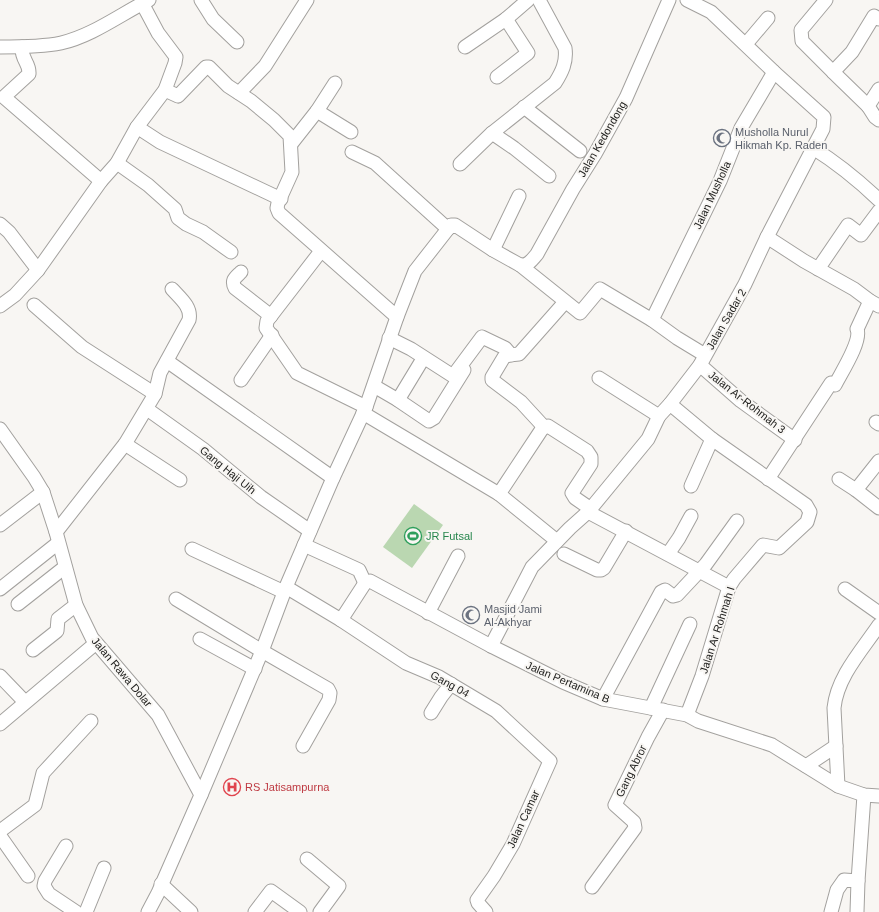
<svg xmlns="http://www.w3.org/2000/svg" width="879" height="912" viewBox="0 0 879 912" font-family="Arial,sans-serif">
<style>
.green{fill:#bad7b1}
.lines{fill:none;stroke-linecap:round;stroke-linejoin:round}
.minor-casing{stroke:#a3a19e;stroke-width:15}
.minor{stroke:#fff;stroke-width:13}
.labels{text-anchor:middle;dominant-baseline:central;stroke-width:4;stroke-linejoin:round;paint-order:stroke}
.worship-label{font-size:11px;fill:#5b616d;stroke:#f8f6f3;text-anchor:start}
.street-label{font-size:11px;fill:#232321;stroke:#f8f6f3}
.leisure-label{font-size:11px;fill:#27864d;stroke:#f8f6f3;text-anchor:start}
.health-label{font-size:11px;fill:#be3a42;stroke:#f8f6f3;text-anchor:start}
</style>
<rect width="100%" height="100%" fill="#f8f6f3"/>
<polygon class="green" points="414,504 443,525 412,568 383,547"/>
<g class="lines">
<g class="minor-casing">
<g id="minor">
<polyline points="201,0 213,19 237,42"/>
<path d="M539 0 565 48C567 62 562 72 555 83L492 133 514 148 549 176"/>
<polyline points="826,0 801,30 802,41 833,72 852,52 874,16 879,19"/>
<polyline points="746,44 768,18"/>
<path d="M0 47C20 47 42 47 61 43 92 36 121 14 149 0"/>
<path d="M22 47C21 60 30 63 29 74L5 96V98L101 181"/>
<polyline points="465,47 506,19 528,0"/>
<polyline points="833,72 868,106"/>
<polyline points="497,77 528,53 506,19"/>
<polyline points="879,89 868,106 875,117 879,120"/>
<polyline points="165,90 178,96 206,67 209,67 228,86 251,101 274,120 290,136 292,172 278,203 277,208 279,213 397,317"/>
<polyline points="239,93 265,66 307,0"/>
<polyline points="524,107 580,151"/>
<polyline points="317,111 351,132"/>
<polyline points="137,127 160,142 281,199"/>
<polyline points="291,144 317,111 335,83"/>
<path d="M813 148C837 163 858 180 879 200"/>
<polyline points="352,152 375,163 448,229"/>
<polyline points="117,163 148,185 175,209 178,218 186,224 203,232 231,252"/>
<polyline points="460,164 492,133"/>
<polyline points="0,224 9,232 38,270"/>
<polyline points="767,237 804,261 854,289 870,301 879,306"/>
<polyline points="493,250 519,196"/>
<polyline points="321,251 267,321 266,328 297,373 366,407"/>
<path d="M520 265C528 266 532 260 537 254L573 189 595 154 626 98 669 0"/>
<polyline points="818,269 848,225 861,235 879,211"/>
<path d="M241 272C235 278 231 280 235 288L271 316"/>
<polyline points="34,305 82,347 155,394"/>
<polyline points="0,306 15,295 38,270 101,181 117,163 137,127 165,90 175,63 176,57 158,33 142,3"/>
<polyline points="652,320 720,181 741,128 774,72"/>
<polyline points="389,338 411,349 453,376 482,337 505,348 511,355"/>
<polyline points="167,361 333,478"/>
<polyline points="700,365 741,401 795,440"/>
<polyline points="599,378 659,416"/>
<polyline points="241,380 272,335"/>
<polyline points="374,386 398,400 429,421 434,418 464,370"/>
<polyline points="398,400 421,362"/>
<polyline points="670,404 712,439 691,486"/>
<polyline points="147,409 203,449 261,497 310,531"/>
<polyline points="363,413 499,494 557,541"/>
<polyline points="876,422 879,424"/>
<polyline points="544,427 521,402 492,380 492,377 504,357 509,355 519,354 565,302"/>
<polyline points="0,429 34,477 43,492 56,532 76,605 92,638 158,715 201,795 158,893 148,912"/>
<polyline points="125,444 180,480"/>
<path d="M768 479 831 383 835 385C841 373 862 341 857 329L870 301"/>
<polyline points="839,479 856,490 879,508"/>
<polyline points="856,490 879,461"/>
<polyline points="499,494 542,429 548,426 587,451 591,457 591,464 572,493 575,498 591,509"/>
<polyline points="588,512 729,587"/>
<polyline points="0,525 43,492"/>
<path d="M56 532 125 444 155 394 160 373 189 320C192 307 180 298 172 289"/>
<polyline points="304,545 359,570 365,583"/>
<polyline points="192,549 284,592"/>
<polyline points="564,554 597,570 601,570 604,568 626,531"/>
<polyline points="668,554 679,538 691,516"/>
<polyline points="286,587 341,620 365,583 370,581 491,646 563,682 603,699 687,715 698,721 772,745 838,786 864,795 879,796"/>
<polyline points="0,589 58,543"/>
<polyline points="845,589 879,613"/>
<polyline points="176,599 262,651 328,689 330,693 329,700 303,746"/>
<polyline points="18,604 65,567"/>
<polyline points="428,613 458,556"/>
<polyline points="341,620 406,663 439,677 496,711 550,761 513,844 494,876 477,900 478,903 486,912"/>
<polyline points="200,639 255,669"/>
<polyline points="491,646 532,567 570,528 588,512 648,439 659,416 670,404 700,365 745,284 767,237 823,129 824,117 774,72 711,12 687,0"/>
<polyline points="33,650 57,631 58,619 76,605"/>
<polyline points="0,676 25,702"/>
<polyline points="603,699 661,592 665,590 673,596 677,595 706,564 737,521"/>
<polyline points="651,708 690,624"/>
<polyline points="431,713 441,697 451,684"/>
<polyline points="687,715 702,676 729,587 734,579 763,545 779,548 807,522 810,512 806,505 712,439"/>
<polyline points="0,724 96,643"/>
<polyline points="806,766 836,746"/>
<path d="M838 786 834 708C837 677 862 650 879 625"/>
<polyline points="201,795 262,651 286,587 333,478 366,407 397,317 415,271 451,225 455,225 493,250 520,265 580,313 600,289 652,320 677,338 705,355"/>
<polyline points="0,831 35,805 43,773 91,721"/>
<polyline points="0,836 28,876"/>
<polyline points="66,846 45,881 44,886 49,894 76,912"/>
<polyline points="307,859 339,886 320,912"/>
<polyline points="161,884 191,912"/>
<polyline points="592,887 635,828 634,822 615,805 648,737 663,710"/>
<polyline points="86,912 104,868"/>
<polyline points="255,912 271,891 300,912"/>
<polyline points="831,912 837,890 844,880 858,881 864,795"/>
<polyline points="857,912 858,881"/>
</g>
</g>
<use href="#minor" class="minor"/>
</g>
<defs>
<g id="mosque-ring" transform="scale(0.9)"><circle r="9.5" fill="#f8f6f3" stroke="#6b7280" stroke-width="1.5"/><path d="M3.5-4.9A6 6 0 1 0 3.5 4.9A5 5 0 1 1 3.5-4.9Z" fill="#6b7280"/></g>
<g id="stadium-ring" transform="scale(0.9)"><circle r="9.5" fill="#f8f6f3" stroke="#2e9e5b" stroke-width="1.5"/><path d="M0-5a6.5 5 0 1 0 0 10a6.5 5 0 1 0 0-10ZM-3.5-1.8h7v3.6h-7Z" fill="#2e9e5b"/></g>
<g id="hospital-ring" transform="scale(0.9)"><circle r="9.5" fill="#f8f6f3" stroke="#e0444e" stroke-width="1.5"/><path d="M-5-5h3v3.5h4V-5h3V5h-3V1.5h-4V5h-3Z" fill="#e0444e"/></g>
</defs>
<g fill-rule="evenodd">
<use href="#mosque-ring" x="722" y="138"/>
<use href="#stadium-ring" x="413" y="536"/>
<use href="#mosque-ring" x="471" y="615"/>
<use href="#hospital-ring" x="232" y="787"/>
</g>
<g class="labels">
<g class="worship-label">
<text x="735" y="132">Musholla Nurul<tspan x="735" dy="13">Hikmah Kp. Raden</tspan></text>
<text x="484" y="609">Masjid Jami<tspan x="484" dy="13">Al-Akhyar</tspan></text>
</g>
<g class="street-label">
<text transform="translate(602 139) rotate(-60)">Jalan Kedondong</text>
<text transform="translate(712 195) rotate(-65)">Jalan Musholla</text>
<text transform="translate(726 319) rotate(-60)">Jalan Sadar 2</text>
<text transform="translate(747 402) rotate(38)">Jalan Ar-Rohmah 3</text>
<text transform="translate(228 470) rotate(39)">Gang Haji Uih</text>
<text transform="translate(717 630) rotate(-72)">Jalan Ar Rohmah I</text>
<text transform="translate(122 672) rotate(50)">Jalan Rawa Dolar</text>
<text transform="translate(568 682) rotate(23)">Jalan Pertamina B</text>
<text transform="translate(450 684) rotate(29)">Gang 04</text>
<text transform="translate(631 771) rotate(-64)">Gang Abror</text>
<text transform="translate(523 819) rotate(-65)">Jalan Camar</text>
</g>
<g class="leisure-label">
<text x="426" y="536">JR Futsal</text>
</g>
<g class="health-label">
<text x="245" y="787">RS Jatisampurna</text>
</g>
</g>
</svg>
